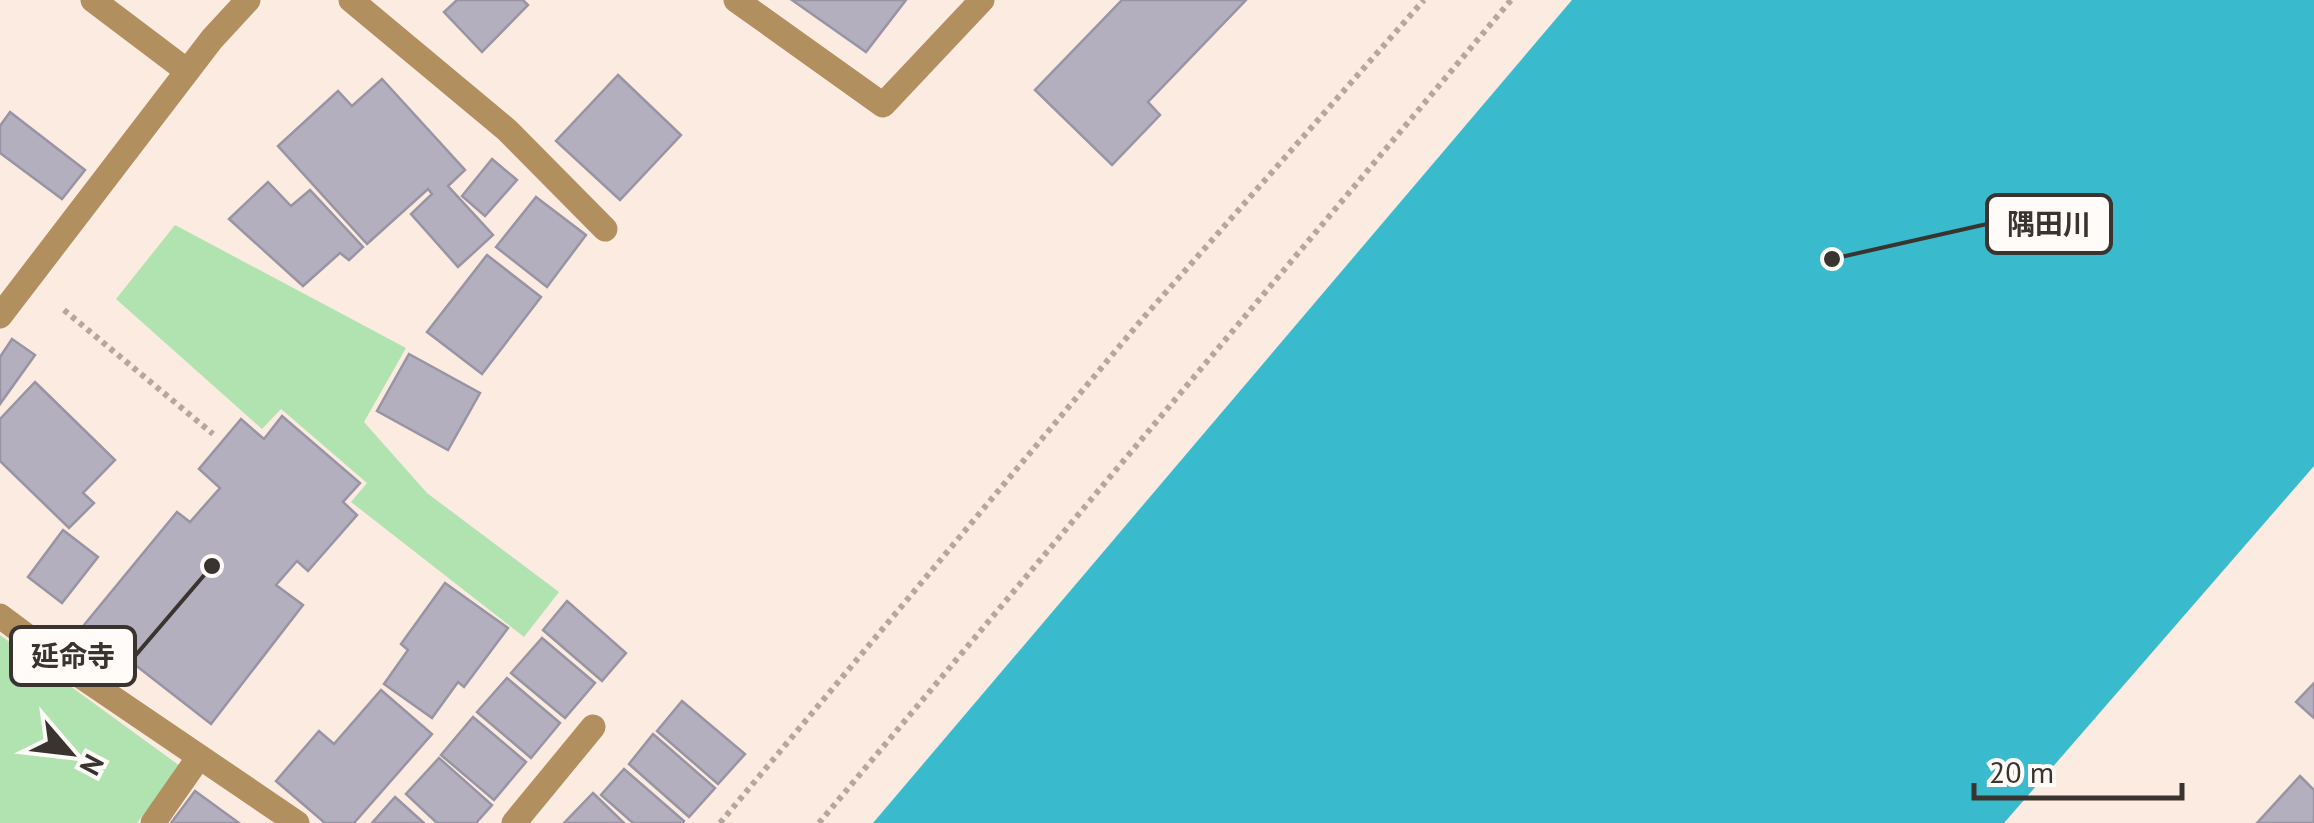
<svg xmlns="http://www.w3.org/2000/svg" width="2314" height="823" viewBox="0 0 2314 823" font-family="'PT Sans','Noto Sans JP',sans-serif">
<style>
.green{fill:#b1e3b1}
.water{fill:#39bacd}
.building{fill:#b4afbf;stroke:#9894a3;stroke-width:2.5}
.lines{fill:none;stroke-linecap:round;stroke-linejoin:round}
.path{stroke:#b4a79f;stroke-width:6;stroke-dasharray:5 5;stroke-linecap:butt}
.minor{stroke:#b18f5f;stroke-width:25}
.leader{fill:none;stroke:#3a3430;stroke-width:4}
.callout-dot{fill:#3a3430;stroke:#fffbf9;stroke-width:4}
.callout{fill:#fffbf9;stroke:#3a3430;stroke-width:4}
.callout-label{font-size:28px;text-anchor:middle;font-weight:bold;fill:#3a3430}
</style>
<rect width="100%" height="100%" fill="#fcebe1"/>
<g class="green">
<polygon points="175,225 406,348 364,422 427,493 559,592 524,637 351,502 367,483 281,409 262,429 116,299"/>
<polygon points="0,635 180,766 137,823 0,823"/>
</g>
<polygon class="water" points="1572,0 2314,0 2314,466 2004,823 873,823"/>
<g class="building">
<polygon points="457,0 523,0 528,5 482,52 444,12"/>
<polygon points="792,0 906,0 866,52"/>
<polygon points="1122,0 1246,0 1148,102 1160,115 1112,165 1035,90"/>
<polygon points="618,75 681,135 620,200 556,141"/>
<polygon points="382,79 465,170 448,186 493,235 458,267 411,214 432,194 428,189 367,244 278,146 338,91 352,106"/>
<polygon points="10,112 85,170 62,199 0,153 0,126"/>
<polygon points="492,159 517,180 485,216 462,196"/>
<polygon points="268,182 291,206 310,190 363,247 349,260 340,253 303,286 229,219"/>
<polygon points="536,197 586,235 547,287 496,247"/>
<polygon points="487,255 541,297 482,374 427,332"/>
<polygon points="12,339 35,355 0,404 0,357"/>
<polygon points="409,354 480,393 448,450 377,411"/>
<polygon points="35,382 115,460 83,493 94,503 69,528 0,461 0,419"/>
<polygon points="282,416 360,483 343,502 357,515 308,571 297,561 276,585 303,605 211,724 84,625 177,512 190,522 220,488 199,469 241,419 264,439"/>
<polygon points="63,530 98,557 62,603 28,577"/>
<polygon points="445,583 508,628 464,687 458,682 432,718 384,684 408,650 401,644"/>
<polygon points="567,601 626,653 602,681 543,630"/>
<polygon points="542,638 595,683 565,718 511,673"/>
<polygon points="507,678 560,723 531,758 477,712"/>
<polygon points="2314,683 2314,718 2296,702"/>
<polygon points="381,690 432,734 354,823 325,823 276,781 319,731 334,744"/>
<polygon points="682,701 745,754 718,784 657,731"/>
<polygon points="473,717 526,762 494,800 441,755"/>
<polygon points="653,734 715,788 689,817 629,764"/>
<polygon points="439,758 492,805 476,823 437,823 406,794"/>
<polygon points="624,769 684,821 683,823 633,823 601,795"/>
<polygon points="2300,776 2314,790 2314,823 2257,823"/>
<polygon points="195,791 239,823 171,823"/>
<polygon points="593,793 624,823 564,823"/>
<polygon points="395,797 424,823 372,823"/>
</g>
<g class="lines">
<g class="path">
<polyline points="64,310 213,434"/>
<polyline points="720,823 1144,317 1424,0"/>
<polyline points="819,823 1511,0"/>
</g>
<g class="minor">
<polyline points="93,0 187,71"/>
<polyline points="351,0 507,130 605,229"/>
<polyline points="736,0 883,105 982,0"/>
<polyline points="0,316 212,39 248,0"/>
<polyline points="0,616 82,677 297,823"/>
<polyline points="153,823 199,757"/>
<polyline points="514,823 593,727"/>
</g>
</g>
<path class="leader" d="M1832 259L1987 224M212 566L135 656"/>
<g class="callout-dot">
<circle cx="1832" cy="259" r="10"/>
<circle cx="212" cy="566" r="10"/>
</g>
<g class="callout">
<rect x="1987" y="195" width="124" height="58" rx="10"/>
<rect x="11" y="627" width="124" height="58" rx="10"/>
</g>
<g class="callout-label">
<text x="2049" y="234">隅田川</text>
<text x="73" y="666">延命寺</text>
</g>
<g transform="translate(70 753) rotate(118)" stroke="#fffbf9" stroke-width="8" paint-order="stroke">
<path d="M0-8L18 38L0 25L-18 38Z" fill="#3a3430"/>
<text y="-15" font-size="28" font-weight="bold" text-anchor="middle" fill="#3a3430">N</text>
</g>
<path d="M1974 783v15h208v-15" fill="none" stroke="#3a3430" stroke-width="5"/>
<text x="1989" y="783" font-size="30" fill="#3a3430" stroke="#fffbf9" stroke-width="8" paint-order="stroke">20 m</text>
</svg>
